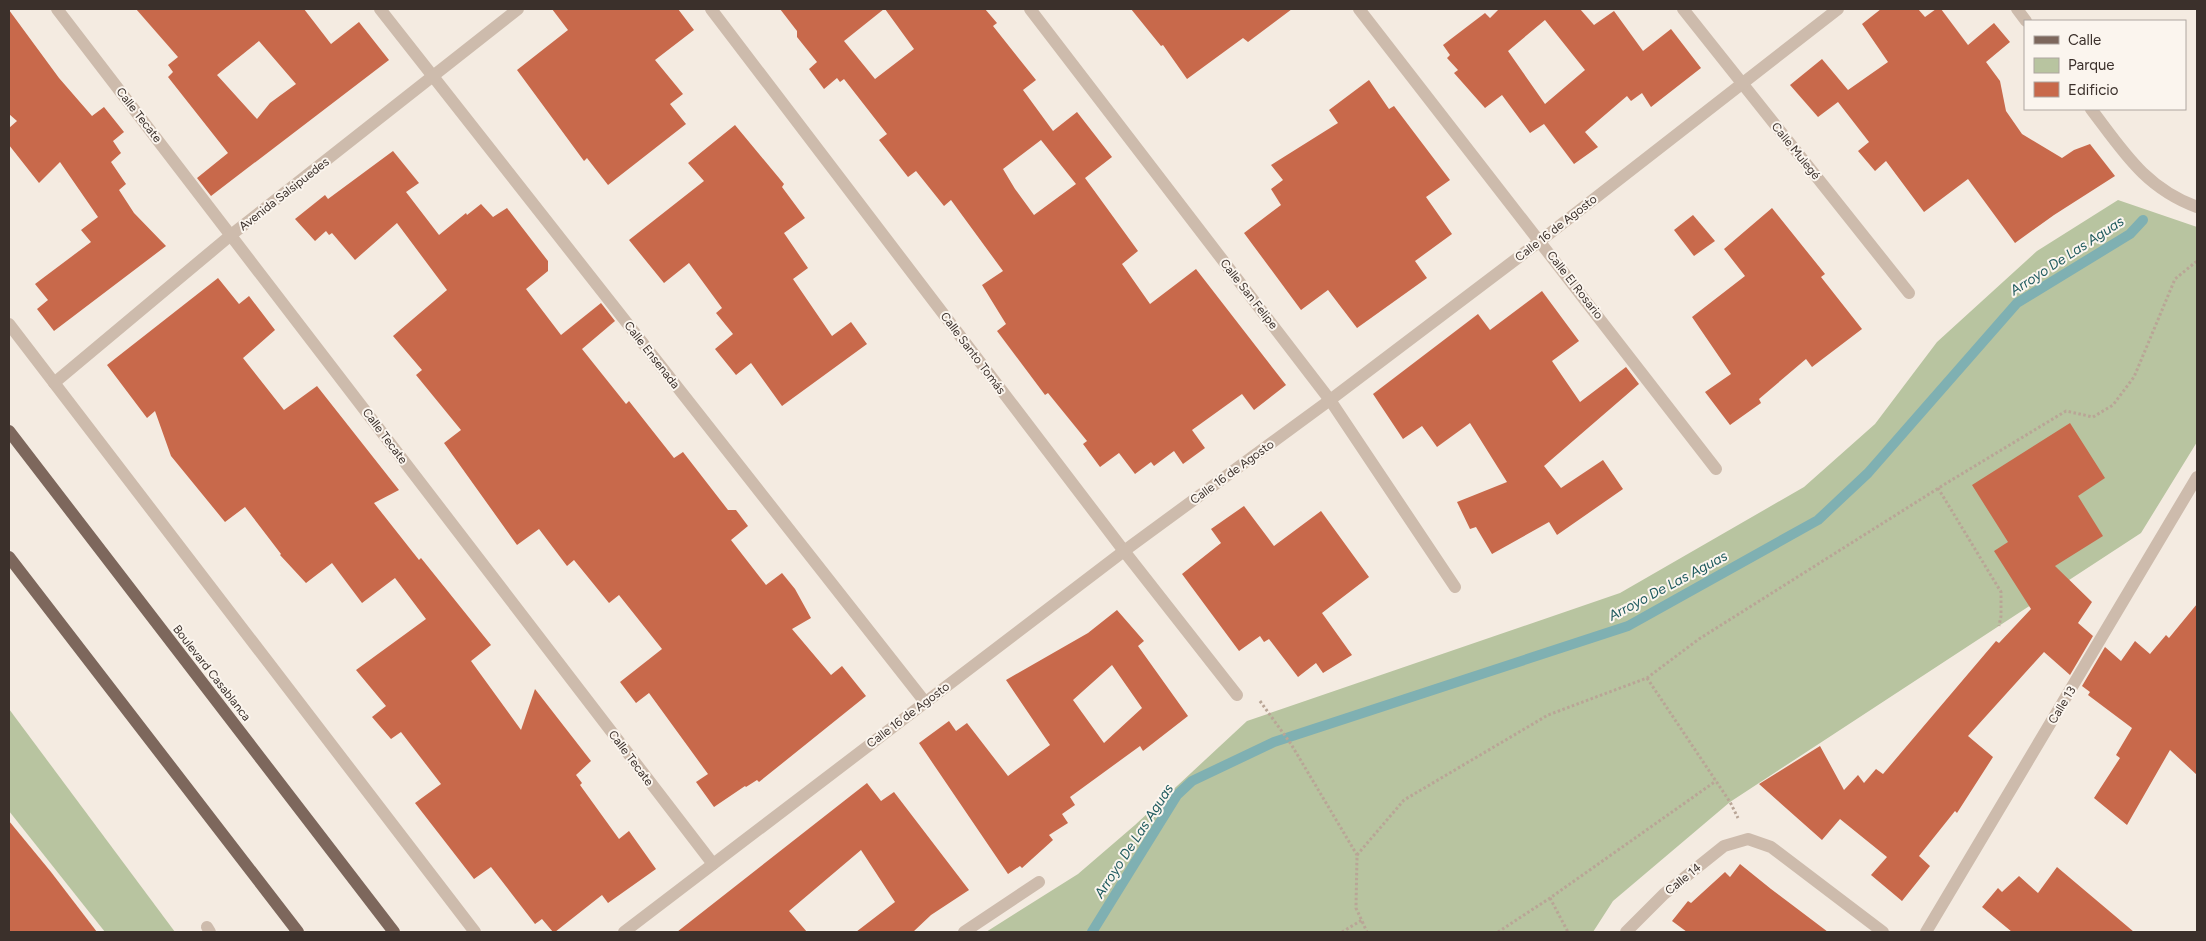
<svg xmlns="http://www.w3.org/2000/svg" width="2206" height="941" viewBox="0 0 2206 941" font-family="Figtree,sans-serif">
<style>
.green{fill:#b8c4a0}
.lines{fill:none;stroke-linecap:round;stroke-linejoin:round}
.stream{stroke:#7fb0b2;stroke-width:10}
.building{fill:#c8694b;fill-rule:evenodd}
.path{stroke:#b9a596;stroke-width:3;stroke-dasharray:2.5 2.5;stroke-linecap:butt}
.service{stroke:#cdbbac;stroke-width:12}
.minor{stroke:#cdbbac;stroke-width:12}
.tertiary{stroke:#cdbbac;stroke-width:12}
.primary{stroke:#7d675c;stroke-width:12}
.labels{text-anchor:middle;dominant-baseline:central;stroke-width:4;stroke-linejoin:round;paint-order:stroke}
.street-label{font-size:12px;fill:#3b302b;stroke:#fbf5ee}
.water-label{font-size:14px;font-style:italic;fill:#1f5a5e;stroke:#fbf5ee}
</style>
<rect width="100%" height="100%" fill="#f4ebe1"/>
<g class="green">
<polygon points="2118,200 2197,227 2197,442 2141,533 1730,802 1613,901 1593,932 986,932 1078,874 1135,825 1247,721 1620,593 1804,487 1875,424 1937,342 2037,251"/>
<polygon points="9,709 175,932 105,932 9,811"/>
</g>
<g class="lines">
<polyline class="stream" points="1092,932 1177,795 1192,781 1274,742 1628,626 1818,520 1868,473 2017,303 2130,234 2143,220"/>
</g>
<g class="building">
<path d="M136 9H304L331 44 359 22 389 60 211 196 197 178 228 153 168 77 173 72 168 65 178 57ZM259 41 296 84 270 103 257 119 217 75Z"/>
<polygon points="552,9 678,9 694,30 655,60 683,94 670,104 686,124 608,185 587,158 584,161 517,70 568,30"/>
<path d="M780 9H884L844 41 875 79 914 49 885 9H985L997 23 993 26 1036 80 1023 90 1053 131 1077 112 1112 157 1085 178 1138 251 1122 264 1150 304 1196 269 1286 385 1254 410 1242 394 1192 430 1205 448 1183 464 1174 451 1154 466 1151 462 1135 474 1119 453 1100 467 1083 444 1087 441 1048 393 1045 395 997 331 1006 324 982 285 1003 271 951 200 944 206 916 171 908 177 879 140 887 134 844 79 840 82 837 78 824 89 809 69 817 62 797 37V31ZM1041 140 1076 184 1034 215 1015 189 1003 169Z"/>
<polygon points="1131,9 1292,9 1248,42 1243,38 1187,79 1163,45 1161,46"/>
<path d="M1499 9H1580L1594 25 1614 11 1643 51 1671 29 1701 68 1651 107 1642 93 1631 101 1627 96 1585 132 1598 147 1574 164 1544 124 1530 133 1502 95 1485 108 1454 73 1458 70 1447 58 1450 55 1443 45 1485 13 1490 18ZM1545 20 1585 70 1545 104 1508 51Z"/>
<polygon points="1881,9 1918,9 1925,17 1936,9 1941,9 1968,45 1994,23 2010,42 1986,62 2000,81 2006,111 2022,134 2062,158 2074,150 2090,144 2115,176 2054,215 2015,243 1968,179 1924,212 1886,161 1875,171 1858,151 1869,142 1838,102 1818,117 1790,85 1822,59 1848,90 1888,62 1862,24"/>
<polygon points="9,10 59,78 92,116 104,107 124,132 113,141 121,153 111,162 126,184 119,190 134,213 166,246 54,331 37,309 48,300 35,284 91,242 81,230 98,217 60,162 39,183 9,145 9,128 17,121 9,114"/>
<polygon points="1369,80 1389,109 1394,106 1450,180 1426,197 1452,234 1415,261 1427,278 1357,328 1328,290 1301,310 1244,233 1281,205 1271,189 1283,180 1271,165 1338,123 1329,110"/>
<polygon points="735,125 784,184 782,187 805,218 784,233 808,268 793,279 832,336 851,322 867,344 782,406 751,363 736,375 715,349 733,334 716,313 722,308 689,263 664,283 629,240 704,181 688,163"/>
<polygon points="393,151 419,183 406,192 439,235 466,213 467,215 481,204 493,217 507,208 548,261 548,271 526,289 561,335 601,303 615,321 582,349 626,404 629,401 674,458 683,452 728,510 736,510 748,526 731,540 766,585 782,573 795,589 811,618 792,629 831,675 842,666 866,696 759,782 757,780 746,787 745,786 714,807 696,782 708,774 649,693 636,703 620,682 662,649 619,595 609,603 574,560 567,566 539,529 517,545 444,443 461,430 416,375 422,370 393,336 447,290 397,223 355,260 332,233 329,235 326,231 315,241 295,219 325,195 328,199"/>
<polygon points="1772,208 1825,274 1821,277 1862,329 1812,367 1806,359 1759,399 1761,403 1730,425 1705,392 1731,374 1692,317 1745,276 1724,249"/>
<polygon points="1693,215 1715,241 1694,256 1674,230"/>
<polygon points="218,278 239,304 249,296 275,330 243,358 284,410 317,386 399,490 374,503 419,560 421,558 446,589 491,645 471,661 521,730 535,689 591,761 576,775 582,783 580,785 619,839 629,831 656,869 608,903 602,895 555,932 553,932 542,919 535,924 491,867 474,879 415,803 441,784 401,732 391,739 372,717 386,706 356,670 426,619 395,578 362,603 332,563 306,583 280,555 281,554 245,507 225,522 171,456 155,411 147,418 107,365"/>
<polygon points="1542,291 1579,341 1552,361 1580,402 1626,367 1639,384 1544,466 1561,488 1603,460 1623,489 1557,535 1549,522 1492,554 1476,527 1470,529 1457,502 1507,482 1470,423 1437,447 1422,426 1403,439 1373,394 1478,314 1490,330"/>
<polygon points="2070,423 2105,478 2078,496 2103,536 2055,566 2092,602 2078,623 2093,636 2070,675 2044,652 1968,736 1993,757 1957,813 1955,811 1919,856 1930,866 1902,901 1871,875 1887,857 1840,819 1822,840 1759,784 1820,746 1844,790 1858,775 1864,783 1876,769 1883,774 1996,641 1999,643 2031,609 1994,551 2008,542 1972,485"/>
<polygon points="1244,506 1274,546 1321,511 1369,577 1322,613 1352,655 1323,673 1316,663 1298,677 1269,639 1264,642 1260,636 1239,651 1182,574 1221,543 1211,529"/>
<polygon points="2197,604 2197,775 2170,750 2127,825 2094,798 2120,758 2116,755 2132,728 2088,695 2090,692 2082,686 2105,647 2121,661 2135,641 2150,654 2166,635 2169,638"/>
<path d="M1117 610 1144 641 1138 646 1188 716 1143 751 1140 746 1070 797 1075 805 1062 814 1068 823 1049 835 1053 840 1022 868 1020 866 1008 874 919 743 949 721 956 731 967 723 1008 776 1050 745 1006 680 1088 633ZM1112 665 1142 708 1104 743 1073 700Z"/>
<polygon points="867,783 881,801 894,792 969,890 931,915 913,932 856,932 895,902 861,850 789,911 807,932 677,932"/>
<polygon points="9,821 51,872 97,932 9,932"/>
<polygon points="1740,864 1771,889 1828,932 1687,932 1672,921 1688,901 1691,903 1725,872 1730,877"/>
<polygon points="2057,867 2134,932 2012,932 1982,907 1998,888 2002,892 2019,876 2038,893"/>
</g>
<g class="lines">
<g class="path">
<polyline points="1938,488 2001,592 2001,616 1999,626"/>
<polyline points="1647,678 1730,802 1738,818"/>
<polyline points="1260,701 1291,744 1357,855 1356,908 1367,932"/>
<polyline points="1357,855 1404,800 1548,715 1647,678 1699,639 1945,484 2066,411 2093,417 2113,405 2134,377 2175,279 2197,261"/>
<polyline points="1550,898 1568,932"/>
<polyline points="1342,932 1362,920"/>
<polyline points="1498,932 1550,898 1716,781"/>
</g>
<polyline class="service" points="207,927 210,932"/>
<g class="minor">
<polyline points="57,9 713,864"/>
<polyline points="380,9 925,702"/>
<polyline points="711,9 1124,551 1237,695"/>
<polyline points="1030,9 1330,400 1455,587"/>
<polyline points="1359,9 1716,469"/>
<polyline points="1683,9 1909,293"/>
<polyline points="54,383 231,235 518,9"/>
<polyline points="964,932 1039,882"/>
<polyline points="1626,932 1664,894 1724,846 1748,839 1771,847 1883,932"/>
<polyline points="1926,932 2197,477"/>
</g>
<g class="tertiary">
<polyline points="2017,9 2026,21"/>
<path d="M2091 109C2123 151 2145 188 2197 207"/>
<polyline points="9,324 475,932"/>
<polyline points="624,932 1124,551 1330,400 1540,241 1838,9"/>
</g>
<g class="primary">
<polyline points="9,431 394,932"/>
<polyline points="9,557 298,932"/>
</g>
</g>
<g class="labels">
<g class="street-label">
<text transform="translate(139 115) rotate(52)">Calle Tecate</text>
<text transform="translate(1796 151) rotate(51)">Calle Mulegé</text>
<text transform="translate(284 194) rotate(-38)">Avenida Salsipuedes</text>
<text transform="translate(1556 228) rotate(-38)">Calle 16 de Agosto</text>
<text transform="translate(1575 285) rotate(52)">Calle El Rosario</text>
<text transform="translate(1249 294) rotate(52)">Calle San Felipe</text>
<text transform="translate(973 353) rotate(53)">Calle Santo Tomás</text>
<text transform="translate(652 355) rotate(52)">Calle Ensenada</text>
<text transform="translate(385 436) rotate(53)">Calle Tecate</text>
<text transform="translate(1232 472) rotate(-36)">Calle 16 de Agosto</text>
<text transform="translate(212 673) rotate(52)">Boulevard Casablanca</text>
<text transform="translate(2062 705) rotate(-59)">Calle 13</text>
<text transform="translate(908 715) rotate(-37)">Calle 16 de Agosto</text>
<text transform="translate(631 758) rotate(53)">Calle Tecate</text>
<text transform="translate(1683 879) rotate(-39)">Calle 14</text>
</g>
<g class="water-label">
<text transform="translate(2067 256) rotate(-33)">Arroyo De Las Aguas</text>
<text transform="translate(1668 586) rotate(-28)">Arroyo De Las Aguas</text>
<text transform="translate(1134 841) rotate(-57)">Arroyo De Las Aguas</text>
</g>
</g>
<rect width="2206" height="941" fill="none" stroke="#3b302b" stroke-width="20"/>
<rect x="2024" y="20" width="162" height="90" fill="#fbf5ee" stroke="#aea6a0"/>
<rect x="2034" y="36" width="25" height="8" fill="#7d675c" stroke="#aea6a0"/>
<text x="2068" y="45" font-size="15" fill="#3b302b">Calle</text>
<rect x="2034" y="58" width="25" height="15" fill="#b8c4a0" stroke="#aea6a0"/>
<text x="2068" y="70" font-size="15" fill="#3b302b">Parque</text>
<rect x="2034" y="82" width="25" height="15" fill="#c8694b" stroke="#aea6a0"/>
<text x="2068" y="95" font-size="15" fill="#3b302b">Edificio</text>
</svg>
